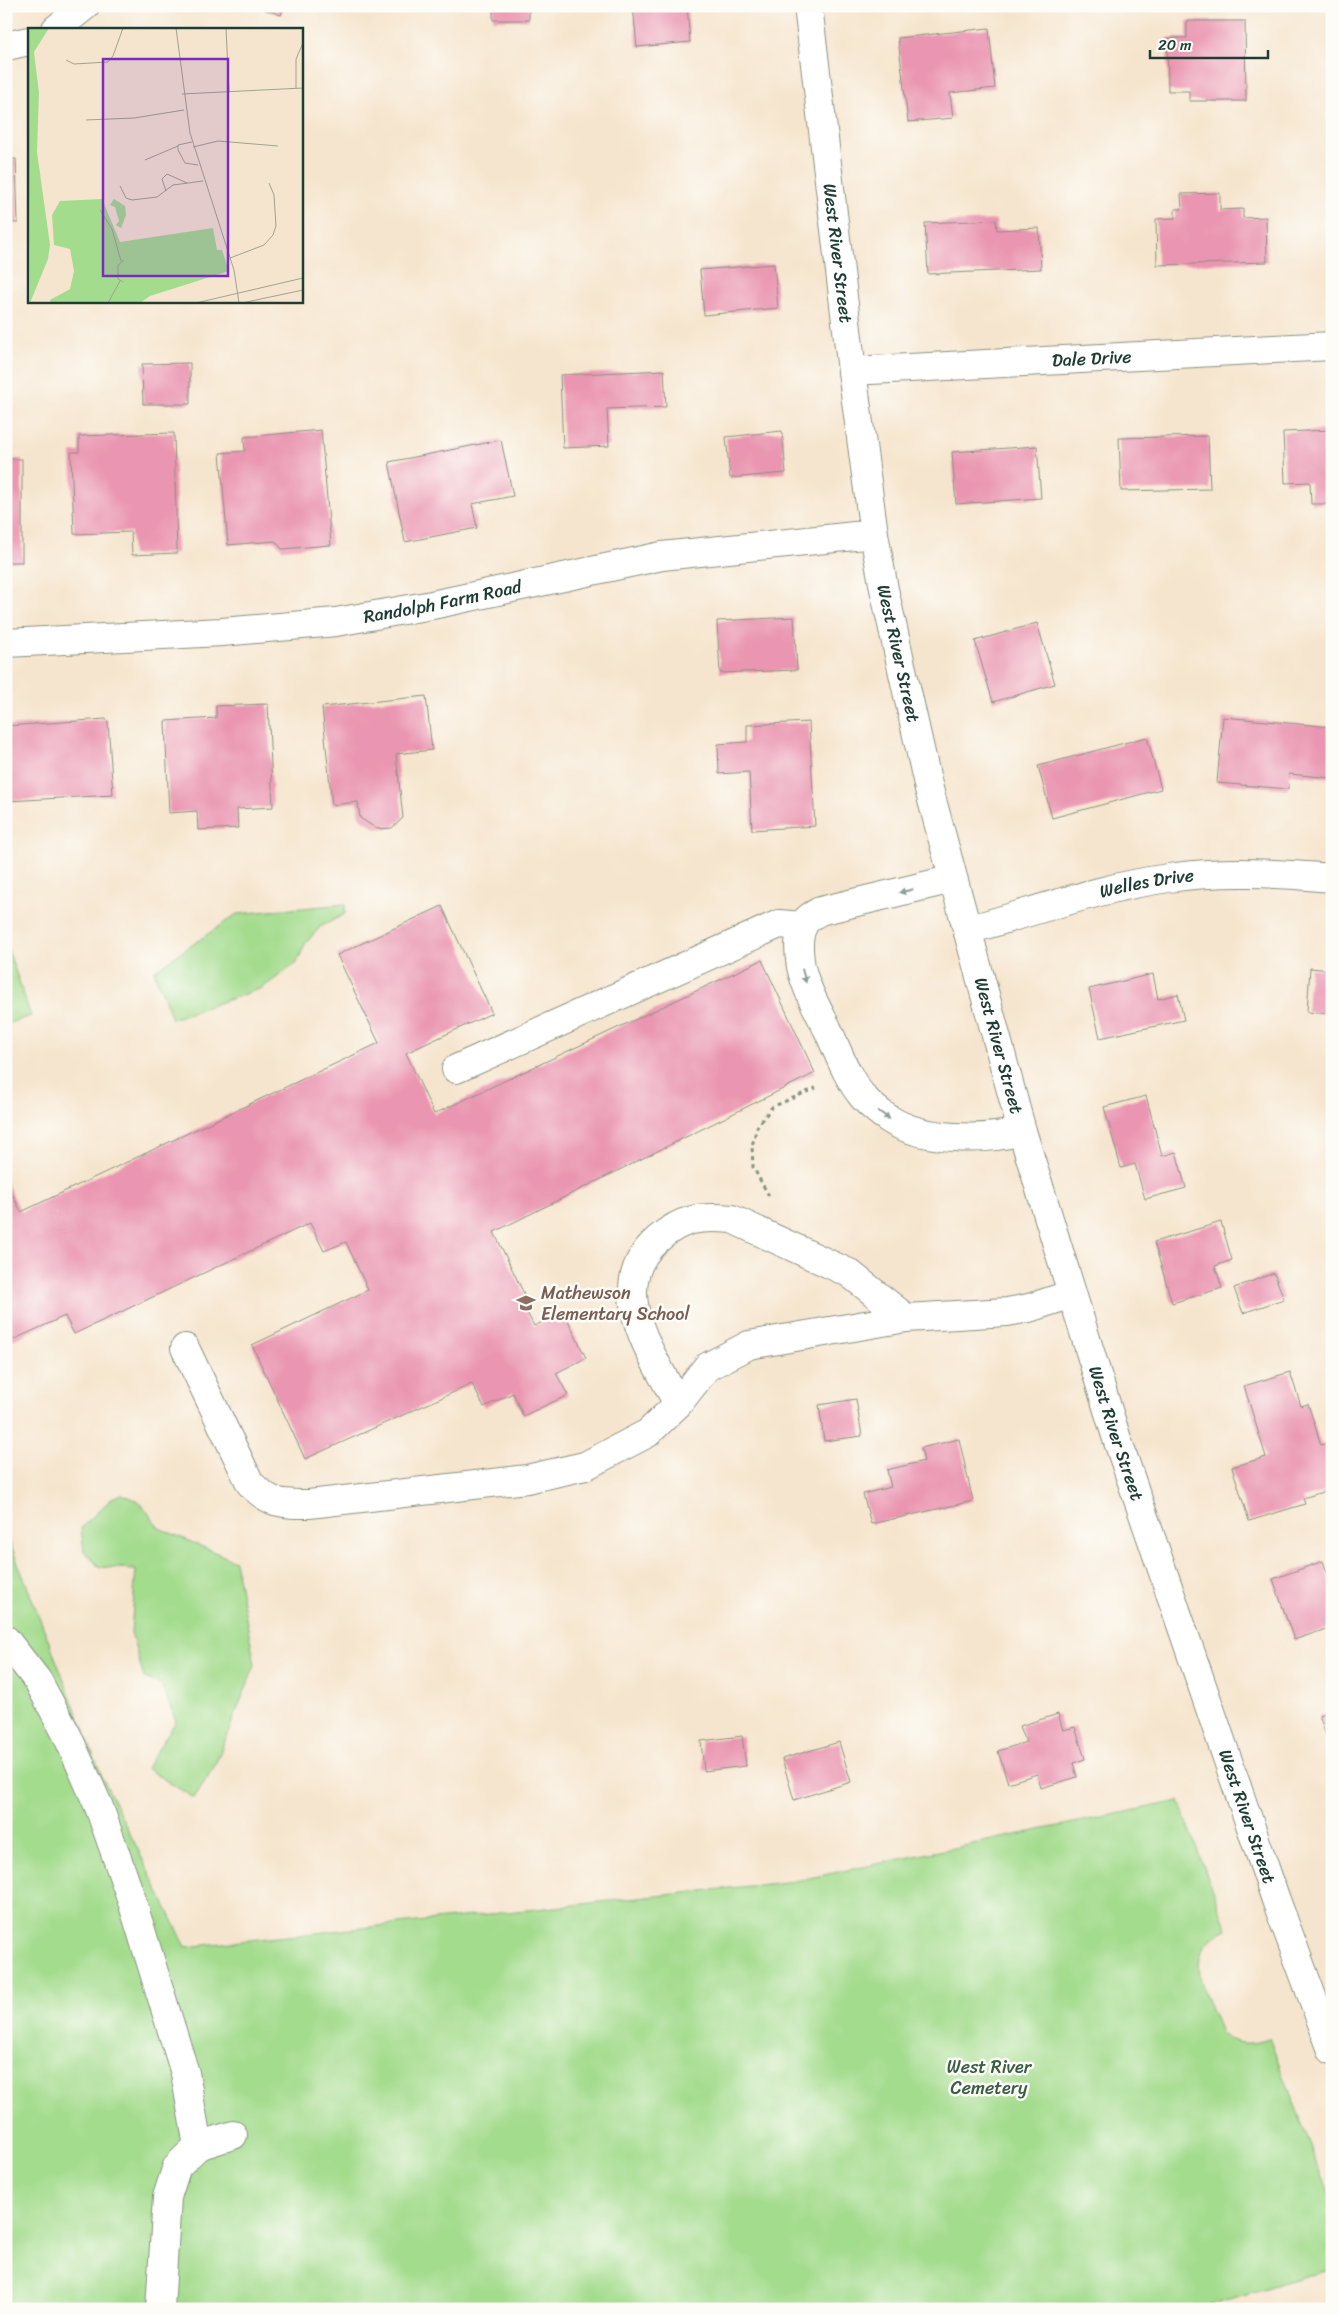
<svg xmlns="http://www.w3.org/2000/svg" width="1338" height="2315" viewBox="0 0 1338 2315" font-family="Sriracha,sans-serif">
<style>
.green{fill:#a4dc8e;stroke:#628c61}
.building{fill:#ea95b1}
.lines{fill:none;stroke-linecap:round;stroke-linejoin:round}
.minor-casing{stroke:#8a9181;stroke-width:30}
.path{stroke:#8a9181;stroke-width:3;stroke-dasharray:4 4;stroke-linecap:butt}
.minor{stroke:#fff;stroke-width:28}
.oneway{fill:#8f9e9a}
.labels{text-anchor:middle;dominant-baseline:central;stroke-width:5;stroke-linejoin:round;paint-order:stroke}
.street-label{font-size:18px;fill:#1f3d34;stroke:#fdfcf7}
.education-label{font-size:18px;fill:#785e54;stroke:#fdfcf7;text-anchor:start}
.park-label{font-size:18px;fill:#3a5d46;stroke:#fdfcf7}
.inset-road{fill:none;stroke:#a0a290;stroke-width:1}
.view{fill:#7b2cbf;fill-opacity:0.15;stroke:#7b2cbf;stroke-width:2.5}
.inset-edge{fill:none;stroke:#1f3d34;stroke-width:2.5}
</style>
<rect width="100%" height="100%" fill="#fdfcf7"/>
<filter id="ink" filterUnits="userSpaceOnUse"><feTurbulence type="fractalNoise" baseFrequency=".02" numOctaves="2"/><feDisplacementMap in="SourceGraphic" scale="10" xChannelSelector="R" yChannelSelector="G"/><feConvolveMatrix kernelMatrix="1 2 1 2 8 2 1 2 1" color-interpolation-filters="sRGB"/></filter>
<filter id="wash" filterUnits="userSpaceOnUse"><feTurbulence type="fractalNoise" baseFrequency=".0096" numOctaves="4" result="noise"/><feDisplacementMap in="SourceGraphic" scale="20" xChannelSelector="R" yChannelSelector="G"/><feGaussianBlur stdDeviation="1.12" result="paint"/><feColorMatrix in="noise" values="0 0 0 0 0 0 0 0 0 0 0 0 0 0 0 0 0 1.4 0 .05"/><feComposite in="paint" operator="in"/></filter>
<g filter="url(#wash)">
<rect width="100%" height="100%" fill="#f6e5ce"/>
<g class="green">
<polygon points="345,904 345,914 320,927 305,944 297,963 262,988 172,1019 154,971 237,914"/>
<polygon points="6,944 31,1016 6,1024"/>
<polygon points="121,1494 140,1502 159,1528 235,1561 255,1665 215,1765 194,1798 146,1768 176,1721 161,1684 144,1678 131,1632 136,1569 99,1567 84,1551 81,1528 112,1498"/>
<path d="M6 1533 103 1779 186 1947 795 1881 1179 1801 1227 1929C1177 1952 1207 1995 1221 2033 1234 2045 1253 2046 1269 2038L1332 2201V2269L1200 2309H6Z"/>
</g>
<g id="blocks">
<g class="building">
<polygon points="255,6 284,6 281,15"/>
<rect x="493" y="6" width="36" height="14"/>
<polygon points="633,6 687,6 690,42 637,47"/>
<polygon points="1187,21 1245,21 1246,101 1189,101 1189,91 1168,91 1167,38 1187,38"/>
<polygon points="989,28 995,88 950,93 953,118 908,122 898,38"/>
<polygon points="6,159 16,159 18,223 6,223"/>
<polygon points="1220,193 1220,210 1243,209 1243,218 1266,217 1267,262 1157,265 1156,219 1175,218 1175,209 1182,209 1181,194"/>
<polygon points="996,220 997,230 1039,228 1041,269 928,274 925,223"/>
<polygon points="774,264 778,308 704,315 700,270"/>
<polygon points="190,363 190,404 143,404 142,364"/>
<polygon points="664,370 666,407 607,409 609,446 563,448 560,375"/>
<polygon points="321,430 331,545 282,549 275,541 228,545 220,453 245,451 244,437"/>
<polygon points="1332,430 1331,504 1311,504 1310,482 1285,483 1283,432"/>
<polygon points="782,431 786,473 730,478 726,437"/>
<polygon points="174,433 177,553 132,555 131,532 74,534 71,452 79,452 79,436"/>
<polygon points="1208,436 1210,489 1121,491 1119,438"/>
<polygon points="501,440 513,496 472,504 477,528 405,542 389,462"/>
<polygon points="1037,446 1041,498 956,504 952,452"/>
<rect x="6" y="459" width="16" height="103"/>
<polygon points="794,617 797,670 720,673 717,621"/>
<polygon points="1037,623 1055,684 993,702 975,641"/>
<polygon points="426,696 432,750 396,754 403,818 392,828 377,829 360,818 358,802 332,805 322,707"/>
<polygon points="268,704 273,807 237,809 238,828 198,830 197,811 169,813 165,721 216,718 216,706"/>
<polygon points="1223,717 1332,727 1332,778 1289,774 1288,789 1217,783"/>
<polygon points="106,719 108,722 113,795 8,801 6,726"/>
<polygon points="809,722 815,826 752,830 749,772 719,774 718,744 747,742 747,725"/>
<polygon points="1147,737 1161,789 1052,818 1038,766"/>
<polygon points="442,906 492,1013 406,1053 434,1114 762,960 815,1073 494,1232 527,1300 522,1303 534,1326 564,1312 586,1358 556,1373 568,1395 523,1416 513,1393 484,1407 472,1384 305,1459 252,1345 368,1290 346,1242 324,1251 310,1223 74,1334 65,1316 6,1343 6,1181 21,1212 379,1043 337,955"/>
<polygon points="1310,968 1332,970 1332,1014 1307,1012"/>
<polygon points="1153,974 1158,999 1178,994 1184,1020 1100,1038 1089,989"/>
<polygon points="1146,1096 1162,1156 1176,1152 1186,1188 1145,1199 1135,1164 1121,1168 1104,1107"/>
<polygon points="1221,1222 1232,1260 1215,1266 1222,1288 1172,1303 1154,1242"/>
<polygon points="1274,1273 1284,1299 1243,1313 1234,1288"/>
<polygon points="1290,1372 1301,1406 1308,1404 1321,1445 1329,1442 1332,1452 1332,1489 1303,1498 1305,1504 1249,1521 1232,1467 1266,1457 1244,1386"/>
<polygon points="856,1399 862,1436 824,1441 819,1405"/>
<polygon points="959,1439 973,1501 871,1524 863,1494 891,1487 887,1470 924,1461 921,1448"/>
<polygon points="1323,1561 1332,1586 1332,1627 1294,1640 1273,1579"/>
<polygon points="1332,1711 1332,1750 1331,1750 1319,1715"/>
<polygon points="1058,1714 1063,1730 1075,1727 1085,1759 1073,1763 1077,1777 1041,1788 1037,1774 1008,1783 998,1751 1026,1742 1020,1726"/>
<polygon points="742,1736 746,1766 704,1771 701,1741"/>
<polygon points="839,1742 851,1782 794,1800 782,1759"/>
</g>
</g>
</g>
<g filter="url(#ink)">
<use href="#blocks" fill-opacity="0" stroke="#8a9181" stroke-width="1"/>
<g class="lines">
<g class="minor-casing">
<g id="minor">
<path id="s1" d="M808 6 852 371 874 534 884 589 929 789 1022 1131 1116 1436 1276 1900 1332 2050"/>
<polyline points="56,29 85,6"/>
<polyline points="6,46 29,41"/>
<path id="s2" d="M852 371 1332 346"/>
<path id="s3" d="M6 643 222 632 336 622 432 605 662 556 874 534"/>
<path d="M953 879 820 911C813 915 806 918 803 926 797 937 799 955 801 967 806 989 818 1010 828 1030 838 1052 847 1078 863 1097 870 1105 880 1113 889 1119 922 1141 985 1141 1022 1131"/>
<path id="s4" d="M967 930C1034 912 1101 887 1169 878 1223 870 1277 873 1332 878"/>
<polyline points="456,1069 779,924 802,926"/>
<path d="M185 1348 250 1483C269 1504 281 1504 309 1504L527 1479 585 1466 648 1433 678 1404 707 1367 749 1345 906 1318 1007 1312 1029 1308 1072 1294"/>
<path d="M678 1404C652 1354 603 1287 658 1239 682 1218 701 1216 732 1219L849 1273 906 1318"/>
<polyline points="6,1640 38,1681 67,1735 99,1807 131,1898 185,2073 198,2146"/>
<polyline points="160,2309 167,2197 177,2166 198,2146 233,2135"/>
</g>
</g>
<polyline class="path" points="769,1196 753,1167 752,1146 757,1127 772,1107 816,1088"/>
<use href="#minor" class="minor"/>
</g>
<defs><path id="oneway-solid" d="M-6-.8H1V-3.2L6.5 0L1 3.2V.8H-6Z" transform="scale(1.25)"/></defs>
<g class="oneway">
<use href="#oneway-solid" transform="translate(906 891) rotate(167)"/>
<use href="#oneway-solid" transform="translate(804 976) rotate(74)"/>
<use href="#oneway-solid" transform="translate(884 1115) rotate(36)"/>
</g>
</g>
<defs>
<g id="school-bare" transform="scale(1.5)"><path d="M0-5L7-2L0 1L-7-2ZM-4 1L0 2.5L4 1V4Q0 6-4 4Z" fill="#8d6e63" stroke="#fdfcf7" stroke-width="2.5" paint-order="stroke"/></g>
</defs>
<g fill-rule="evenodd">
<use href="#school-bare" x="526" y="1303"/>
</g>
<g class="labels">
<g class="street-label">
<text stroke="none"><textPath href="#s1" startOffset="249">West River Street</textPath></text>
<text stroke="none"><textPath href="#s2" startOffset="240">Dale Drive</textPath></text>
<text stroke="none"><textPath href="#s3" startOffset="439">Randolph Farm Road</textPath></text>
<text stroke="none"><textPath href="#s1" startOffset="654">West River Street</textPath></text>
<text stroke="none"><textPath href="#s4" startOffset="186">Welles Drive</textPath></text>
<text stroke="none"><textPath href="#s1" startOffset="1059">West River Street</textPath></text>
<text stroke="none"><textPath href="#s1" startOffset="1464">West River Street</textPath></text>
<text stroke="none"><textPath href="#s1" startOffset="1869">West River Street</textPath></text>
</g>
<g class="education-label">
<text x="541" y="1293">Mathewson<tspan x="541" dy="21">Elementary School</tspan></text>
</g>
<g class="park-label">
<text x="989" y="2067">West River<tspan x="989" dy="21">Cemetery</tspan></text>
</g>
</g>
<g transform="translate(28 28)">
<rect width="275" height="275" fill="#f6e5ce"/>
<path d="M0 0H21L6 24 11 65 9 124 22 217 20 231 2 275ZM74 171 92 214 185 200 189 222H194L201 243 122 268 112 275H23L22 272 42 261 46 243 42 221 26 217 24 187 32 173ZM86 171 97 178 98 187 93 200 88 197 91 193 87 179 82 177Z" fill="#a4dc8e"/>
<path class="inset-road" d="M148 0 162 105 206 242 211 275M198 0 201 64M38 32 46 36 80 34 85 28 95 0M268 60V31L275 15M154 66 275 60M58 92 106 90 156 82M164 114 150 117V122L157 135 170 137M165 119 190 113 250 118M117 132 150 118M92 158 98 170 104 172 129 169 145 157 175 153M138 163 134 151 139 146 159 155M72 182 84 201 93 233M202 230 236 217 245 207 248 198 246 167 241 155M95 254 90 251V237L96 232M80 275 92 253M168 275 275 250M214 275 275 262"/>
<path class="view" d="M75 31H200V248H75Z"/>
<rect width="275" height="275" class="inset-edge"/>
</g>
<rect width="1338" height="2315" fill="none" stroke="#fdfcf7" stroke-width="25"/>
<path d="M1150 50v8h118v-8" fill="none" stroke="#1f3d34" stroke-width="2.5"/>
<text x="1158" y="50" font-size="15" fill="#1f3d34" stroke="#fdfcf7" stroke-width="4" paint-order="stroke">20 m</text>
</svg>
